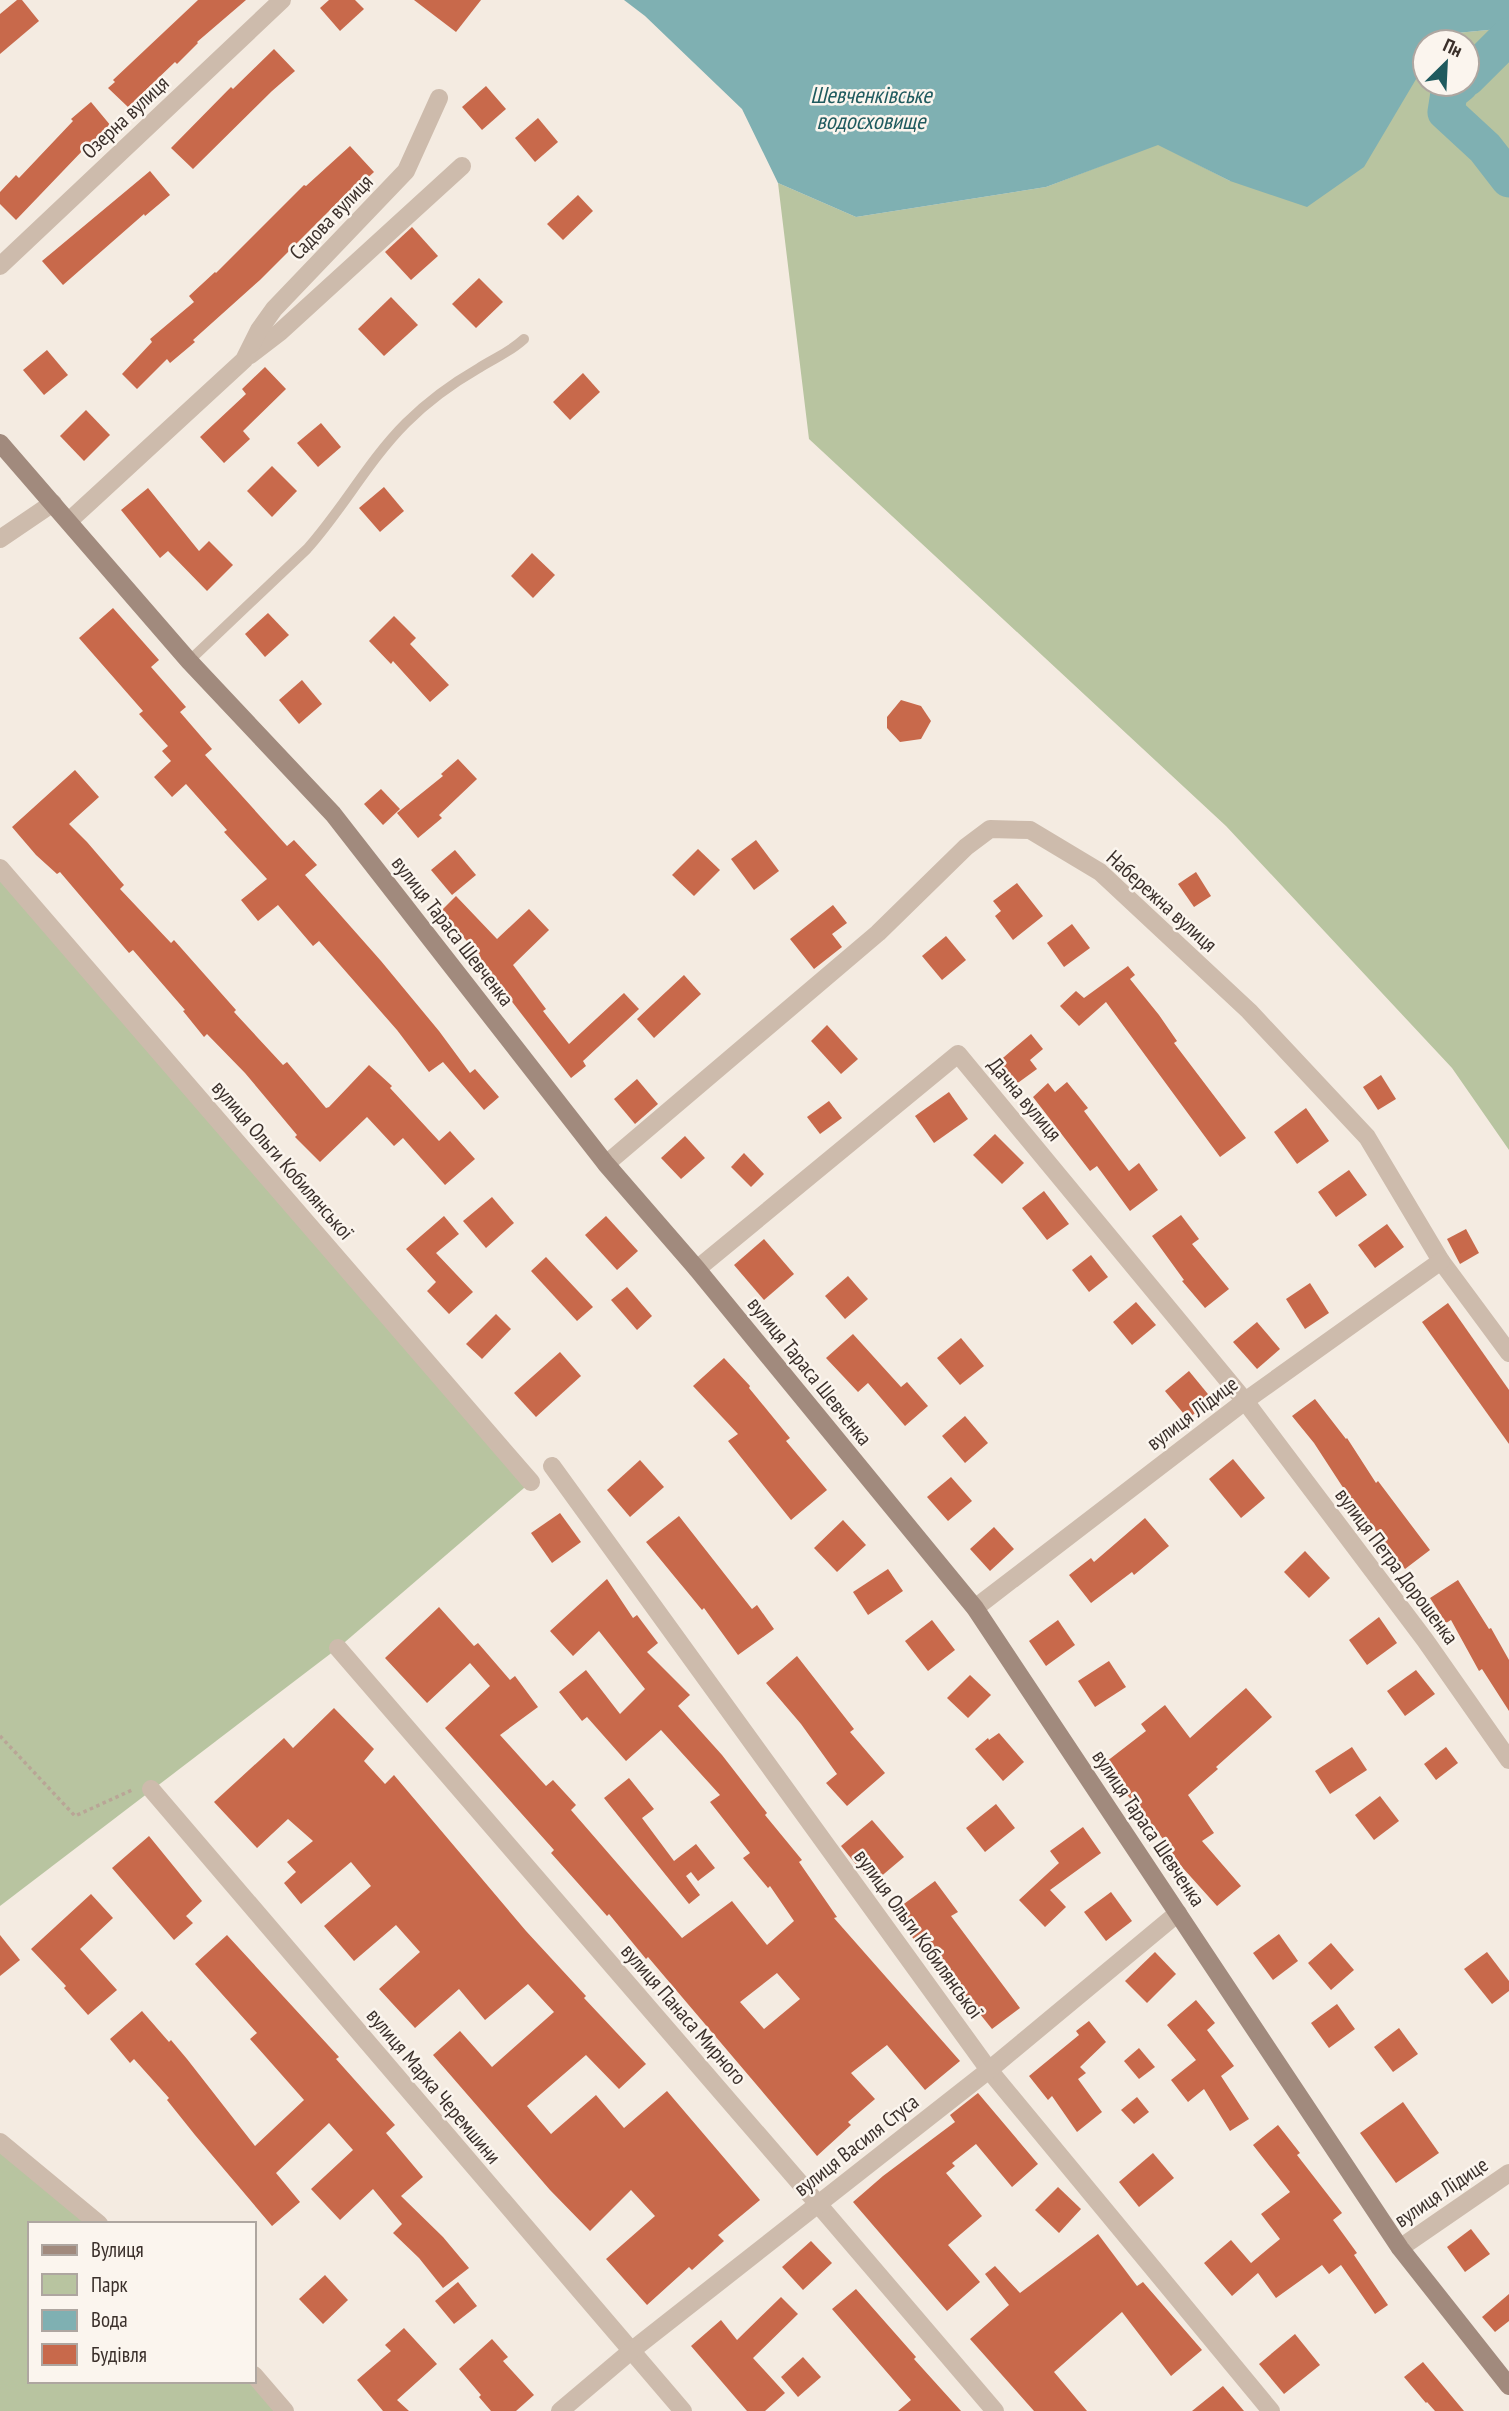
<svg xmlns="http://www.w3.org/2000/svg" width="1509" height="2411" viewBox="0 0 1509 2411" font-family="'PT Sans Narrow',sans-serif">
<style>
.green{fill:#b8c4a0}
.water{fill:#7fb0b2}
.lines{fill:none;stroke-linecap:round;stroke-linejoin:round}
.river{stroke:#7fb0b2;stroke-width:37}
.building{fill:#c8694b;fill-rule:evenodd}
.path{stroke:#b9a596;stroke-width:3.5;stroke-dasharray:3.5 3.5;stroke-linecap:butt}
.service{stroke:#cdbbac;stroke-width:10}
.minor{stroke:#cdbbac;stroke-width:18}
.secondary{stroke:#a18a7d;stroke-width:18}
.labels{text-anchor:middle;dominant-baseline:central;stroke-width:5;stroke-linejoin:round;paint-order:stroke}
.street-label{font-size:21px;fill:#3b302b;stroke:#fbf5ee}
.water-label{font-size:23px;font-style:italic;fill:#1f5a5e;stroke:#fbf5ee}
</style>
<rect width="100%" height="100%" fill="#f4ebe1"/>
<g class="green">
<polygon points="1509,28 1509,1150 1452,1068 1226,826 809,439 778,183 856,217 1046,187 1158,144 1230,181 1413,81 1425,64 1425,84 1467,84 1467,42 1440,42 1446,34"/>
<polygon points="0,868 531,1482 338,1648 0,1906"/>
<polygon points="0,2142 99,2224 30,2224 30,2381 254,2381 285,2411 0,2411"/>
</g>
<polygon class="water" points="624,0 1509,0 1509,28 1446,34 1440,42 1425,42 1425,64 1364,167 1307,207 1230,181 1158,145 1046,187 856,217 778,183 742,109 645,16"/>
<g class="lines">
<g class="river">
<polyline points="1467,78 1509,36"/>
<polyline points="1460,84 1449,93 1446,112 1485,148 1509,179"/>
</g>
</g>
<g class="building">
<polygon points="17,0 22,0 39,21 0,54 0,14"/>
<polygon points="198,0 246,0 197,42 198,43 177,64 175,62 128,107 108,88 115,82 113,80"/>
<polygon points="329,0 355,0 364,9 340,31 320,8"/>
<polygon points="414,0 481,0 456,32"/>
<polygon points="274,49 295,71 272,91 193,169 171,148 231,87 233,89"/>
<polygon points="486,86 506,109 482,130 462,107"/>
<polygon points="91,102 111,126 85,148 16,220 0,204 0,192 16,175 19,178 73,121 71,119"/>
<polygon points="538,118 558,142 535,162 515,138"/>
<polygon points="350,146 374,172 348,196 346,194 260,280 193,340 195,342 170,363 167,359 137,389 122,374 152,342 150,339 194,302 189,296 215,272 216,273 304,185 306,186"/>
<polygon points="150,171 170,195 145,216 144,214 63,285 42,261"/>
<polygon points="578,195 593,211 563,240 547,224"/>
<polygon points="412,227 438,256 411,280 385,252"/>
<polygon points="479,278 503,302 476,328 452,304"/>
<polygon points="391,297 418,325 384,356 358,329"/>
<polygon points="47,350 68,375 44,395 23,370"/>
<polygon points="265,367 286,389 243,431 250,439 224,463 200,437 246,394 242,389"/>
<polygon points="583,373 600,392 570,420 553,402"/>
<polygon points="86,410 110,435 84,461 60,436"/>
<polygon points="321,423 341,447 318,467 297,443"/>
<polygon points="272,466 297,491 272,517 247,491"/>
<polygon points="384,487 404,511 380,532 359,508"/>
<polygon points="148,488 199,551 209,541 233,565 207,591 168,551 160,558 121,510"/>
<polygon points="532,553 555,575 533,598 511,576"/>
<polygon points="113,608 159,660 151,667 186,707 180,712 212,749 205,755 287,846 294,840 317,865 305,875 381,961 439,1031 470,1073 475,1069 499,1097 484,1110 443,1062 429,1072 397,1030 319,941 313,946 278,905 258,921 241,900 267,879 224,832 227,830 186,784 172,797 154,777 171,761 162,751 168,746 139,714 143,711 79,638"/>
<polygon points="268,613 289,635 265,657 245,634"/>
<polygon points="394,616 416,638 410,644 449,685 430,702 393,661 391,664 369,641"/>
<polygon points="302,680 322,704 299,724 279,700"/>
<polygon points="901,700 921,706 931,721 921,739 900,742 887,728 887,717"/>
<polygon points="458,759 477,779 439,815 442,818 418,838 397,813 443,776 441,774"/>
<polygon points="75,770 99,797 69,824 87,842 124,885 120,889 171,943 174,940 236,1010 234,1012 283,1065 287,1062 326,1108 329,1107 369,1065 392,1086 390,1088 439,1141 450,1131 475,1159 445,1185 403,1138 394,1146 367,1117 320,1162 295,1137 297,1135 245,1073 207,1034 204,1037 183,1011 185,1010 133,950 129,953 60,872 57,874 36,855 12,827"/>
<polygon points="381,789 400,809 383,825 364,804"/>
<polygon points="756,840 779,871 754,890 731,859"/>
<polygon points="698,849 720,870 694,896 672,875"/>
<polygon points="455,850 476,875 452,895 431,870"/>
<polygon points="1196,872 1211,896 1194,907 1178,884"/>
<polygon points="1017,883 1043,916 1013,940 995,916 1001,911 993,901"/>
<polygon points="456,896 497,939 529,909 549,930 513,965 546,1009 543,1011 569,1044 624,993 639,1009 583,1061 586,1066 571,1078 496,981 494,982 474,961 480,955 440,912"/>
<polygon points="833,905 847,923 832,934 842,947 814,969 790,939"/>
<polygon points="1072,924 1090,948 1064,967 1047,943"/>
<polygon points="946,936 966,960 942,980 922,956"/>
<polygon points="1128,966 1135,975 1130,979 1159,1015 1177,1041 1174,1043 1246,1138 1220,1157 1106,1002 1079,1026 1060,1006 1076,991 1084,998"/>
<polygon points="684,975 701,994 654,1038 637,1019"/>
<polygon points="827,1025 858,1059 841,1074 811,1041"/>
<polygon points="1031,1034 1043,1049 1030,1060 1037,1069 1015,1085 997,1063"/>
<polygon points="1381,1075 1396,1099 1378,1110 1363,1087"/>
<polygon points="637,1079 658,1104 635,1124 614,1099"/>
<polygon points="1067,1082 1088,1108 1084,1111 1129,1171 1139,1163 1158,1190 1130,1211 1097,1166 1090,1171 1033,1097 1048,1083 1055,1092"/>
<polygon points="949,1092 968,1119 934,1143 915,1116"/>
<polygon points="829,1101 842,1118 820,1134 807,1117"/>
<polygon points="1306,1108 1329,1141 1297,1164 1274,1132"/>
<polygon points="995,1134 1024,1163 1002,1184 973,1155"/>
<polygon points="685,1136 705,1158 681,1179 661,1158"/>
<polygon points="744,1153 764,1174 751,1187 731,1167"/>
<polygon points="1349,1170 1367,1195 1336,1217 1318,1192"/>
<polygon points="1044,1191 1069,1224 1047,1240 1022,1208"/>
<polygon points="492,1197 514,1223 486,1248 463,1221"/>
<polygon points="1181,1215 1199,1239 1192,1244 1229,1289 1205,1308 1182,1281 1184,1280 1152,1236"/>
<polygon points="444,1216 459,1234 436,1253 473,1292 449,1314 427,1291 436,1282 406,1249"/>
<polygon points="606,1216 638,1251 617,1270 585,1235"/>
<polygon points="1387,1224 1404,1247 1375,1268 1358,1245"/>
<polygon points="1466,1229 1479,1253 1460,1264 1447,1239"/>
<polygon points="764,1239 794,1274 764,1300 734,1265"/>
<polygon points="1091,1255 1108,1277 1089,1292 1072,1270"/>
<polygon points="546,1257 593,1307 577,1321 531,1271"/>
<polygon points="848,1276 868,1299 845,1319 825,1296"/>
<polygon points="1310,1283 1329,1313 1305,1329 1286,1299"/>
<polygon points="627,1287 652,1316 637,1330 611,1300"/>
<polygon points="1136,1302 1156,1325 1132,1345 1113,1322"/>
<polygon points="1448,1303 1509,1390 1509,1444 1422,1322"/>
<polygon points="496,1314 511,1329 482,1359 466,1344"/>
<polygon points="1257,1322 1280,1349 1257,1369 1233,1342"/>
<polygon points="853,1334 901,1387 907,1382 928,1406 905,1426 868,1383 858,1392 826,1358"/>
<polygon points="961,1338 984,1366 960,1385 937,1358"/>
<polygon points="560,1352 581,1376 536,1417 514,1393"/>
<polygon points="724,1358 750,1386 749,1388 790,1438 786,1441 827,1490 791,1520 728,1441 738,1434 693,1386"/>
<polygon points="1189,1371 1212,1399 1188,1419 1165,1391"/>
<polygon points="1315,1399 1346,1439 1347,1438 1376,1483 1378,1481 1430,1550 1405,1569 1342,1486 1314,1443 1292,1416"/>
<polygon points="965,1416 988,1443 965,1463 942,1436"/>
<polygon points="1233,1459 1265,1498 1241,1518 1209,1479"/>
<polygon points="640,1460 664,1487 630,1517 607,1490"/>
<polygon points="951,1477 972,1501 948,1521 927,1497"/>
<polygon points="560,1513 581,1542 552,1563 531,1533"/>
<polygon points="679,1516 752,1609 757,1605 774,1629 738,1655 704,1608 702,1610 646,1542"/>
<polygon points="1145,1518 1169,1546 1134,1575 1132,1572 1091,1603 1069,1575 1091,1558 1094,1562"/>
<polygon points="843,1520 866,1545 837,1572 814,1548"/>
<polygon points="994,1527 1014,1549 990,1571 970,1549"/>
<polygon points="1305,1551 1330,1578 1309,1598 1284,1572"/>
<polygon points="888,1569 903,1591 868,1615 853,1592"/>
<path d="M607 1579 633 1618 637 1615 658 1643 647 1652 690 1695 678 1706 722 1755 767 1813 765 1815 802 1860 799 1862 837 1917 834 1918 960 2061 925 2090 887 2045 851 2073 875 2099 848 2122 851 2125 817 2156 648 1957 646 1959 609 1914 607 1916 576 1881 551 1853 554 1850 445 1728 490 1686 470 1663 427 1703 385 1658 439 1607 474 1646 478 1643 510 1680 515 1676 538 1707 500 1735 546 1786 553 1780 576 1805 571 1810 682 1938 732 1901 767 1945 794 1921 770 1886 768 1888 743 1858 750 1853 710 1802 720 1795 661 1730 626 1761 587 1717 582 1721 559 1692 586 1670 620 1714 645 1689 599 1631 573 1656 550 1631ZM777 1973 800 1999 764 2029 740 2002Z"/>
<polygon points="1458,1580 1489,1629 1491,1628 1509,1660 1509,1711 1482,1669 1479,1671 1451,1620 1446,1623 1430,1598"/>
<polygon points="1379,1617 1397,1643 1367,1665 1349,1640"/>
<polygon points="932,1620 955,1650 928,1671 905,1641"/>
<polygon points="1058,1620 1075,1645 1046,1666 1029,1641"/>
<polygon points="797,1656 854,1729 850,1732 885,1773 847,1806 826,1783 837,1774 801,1724 766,1683"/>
<polygon points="1109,1661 1126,1687 1095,1707 1078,1681"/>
<polygon points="1416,1670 1435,1694 1405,1716 1387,1691"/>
<polygon points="970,1675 991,1695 968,1718 947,1698"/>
<polygon points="1246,1688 1272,1717 1216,1767 1218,1769 1188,1795 1214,1833 1202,1841 1241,1886 1217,1906 1182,1867 1156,1829 1102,1765 1146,1731 1141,1724 1165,1705 1190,1738"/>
<polygon points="334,1708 374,1749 364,1761 385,1784 394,1775 526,1931 586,1996 584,1998 646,2064 619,2089 586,2055 527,2106 551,2134 596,2095 624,2128 667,2091 760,2200 718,2235 724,2241 692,2270 689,2267 647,2305 606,2259 655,2216 631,2190 590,2231 550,2190 433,2055 460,2031 492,2067 554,2012 528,1984 485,2020 459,1989 415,2028 379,1989 420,1952 396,1925 354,1961 324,1926 371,1886 351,1862 301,1904 284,1883 296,1872 287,1862 313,1841 288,1819 257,1848 214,1802 284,1738 293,1748"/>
<polygon points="999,1733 1024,1762 1003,1781 975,1749 988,1738 989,1740"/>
<polygon points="1352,1747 1367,1770 1330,1794 1315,1771"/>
<polygon points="1446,1747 1458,1763 1436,1780 1424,1764"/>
<polygon points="629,1778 654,1809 642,1818 674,1861 696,1844 715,1868 698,1881 691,1872 686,1876 700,1895 689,1904 604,1798"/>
<polygon points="1380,1796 1399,1821 1374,1840 1355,1815"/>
<polygon points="996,1804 1015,1828 985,1852 966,1828"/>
<polygon points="872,1820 904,1857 872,1884 841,1846"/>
<polygon points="1083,1827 1101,1853 1050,1890 1066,1907 1045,1927 1019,1900 1059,1863 1050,1851"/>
<polygon points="149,1836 202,1901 186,1916 193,1923 174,1940 112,1868"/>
<polygon points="935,1881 958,1912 951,1916 1020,2008 992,2029 920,1939 916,1942 893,1912"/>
<polygon points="1111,1892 1132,1921 1106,1941 1084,1912"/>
<polygon points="91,1894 113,1918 80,1949 117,1990 88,2015 64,1988 66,1986 31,1949"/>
<polygon points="1279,1934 1298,1961 1273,1980 1253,1953"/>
<polygon points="0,1935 20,1960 0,1976"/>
<polygon points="227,1935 339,2057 336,2059 395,2125 386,2133 423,2177 401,2196 443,2237 469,2268 443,2288 419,2258 393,2233 402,2224 373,2189 340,2220 311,2189 353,2150 329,2123 276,2173 300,2202 272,2226 195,2135 167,2100 169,2098 134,2059 130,2063 110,2039 142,2011 169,2042 171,2040 187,2059 255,2146 304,2100 250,2039 257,2033 195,1964"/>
<polygon points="1331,1943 1354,1970 1331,1990 1308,1963"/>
<polygon points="1155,1952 1176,1974 1147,2003 1125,1981"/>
<polygon points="1487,1952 1509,1981 1509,1991 1492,2004 1464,1969"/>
<polygon points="1196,2000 1215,2023 1207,2030 1234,2066 1221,2076 1249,2119 1230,2131 1204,2089 1188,2102 1171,2080 1196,2060 1167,2025"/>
<polygon points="1337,2004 1355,2029 1329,2048 1311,2023"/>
<polygon points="1089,2021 1106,2042 1080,2067 1086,2073 1078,2079 1102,2112 1077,2132 1052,2096 1048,2100 1029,2076 1079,2035 1076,2031"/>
<polygon points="1399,2028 1418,2054 1393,2072 1374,2047"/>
<polygon points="1139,2048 1155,2067 1139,2079 1124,2061"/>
<polygon points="978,2093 1038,2164 1012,2187 976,2144 952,2163 955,2166 946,2173 982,2216 948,2245 980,2282 947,2311 853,2202 883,2176 955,2122 950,2115"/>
<polygon points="1137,2097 1149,2112 1134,2124 1121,2110"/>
<polygon points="1403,2102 1439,2153 1396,2183 1360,2133"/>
<polygon points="1278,2125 1300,2153 1297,2155 1342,2213 1333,2220 1357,2253 1354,2255 1388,2305 1375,2314 1341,2265 1329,2274 1322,2265 1276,2298 1258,2273 1232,2296 1204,2263 1231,2240 1251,2263 1280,2239 1261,2214 1290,2192 1253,2145"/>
<polygon points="1153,2153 1174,2178 1139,2207 1119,2182"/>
<polygon points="1058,2187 1081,2209 1059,2233 1035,2210"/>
<polygon points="1471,2229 1490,2254 1465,2272 1447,2247"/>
<polygon points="1098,2234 1137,2286 1143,2282 1202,2350 1171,2376 1122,2312 1054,2372 1087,2411 1034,2411 970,2339 1009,2305 985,2274 995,2266 1020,2293"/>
<polygon points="811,2241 832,2263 803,2290 782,2267"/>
<polygon points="325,2275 348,2300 323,2324 299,2299"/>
<polygon points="458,2282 477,2306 454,2324 435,2301"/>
<polygon points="856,2289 916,2357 914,2359 961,2411 898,2411 911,2400 832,2309"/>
<polygon points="1509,2294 1509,2321 1495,2332 1482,2317"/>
<polygon points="781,2297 798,2314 753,2358 785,2393 765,2411 747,2411 691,2346 721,2320 737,2340"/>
<polygon points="404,2328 437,2364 397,2400 409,2411 383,2411 357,2380 391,2351 385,2345"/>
<polygon points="1295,2334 1320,2365 1284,2394 1259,2364"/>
<polygon points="492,2339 508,2357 503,2361 534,2395 516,2411 491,2411 479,2397 481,2395 459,2369"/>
<polygon points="803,2357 821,2377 798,2397 781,2377"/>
<polygon points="1423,2362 1464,2411 1435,2411 1427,2402 1426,2403 1404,2377"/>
<polygon points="1223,2386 1244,2411 1192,2411"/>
</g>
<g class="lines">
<polyline class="path" points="0,1736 75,1816 132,1790"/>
<path class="service" d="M189 661 307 549C343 509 368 461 406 423 428 401 453 383 479 368 495 358 510 352 524 339"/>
<g class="minor">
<polyline points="0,266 282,0"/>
<polyline points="250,355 280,332 462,166"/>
<polyline points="69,521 244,360 259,330 274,309 406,171 439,98"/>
<polyline points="0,539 53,503"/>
<polyline points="0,868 531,1482"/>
<polyline points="606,1164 878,933 966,847 990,829 1030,830 1100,872 1249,1011 1367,1137 1441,1261 1509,1353"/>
<polyline points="697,1269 958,1054 1245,1401 1425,1640 1509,1760"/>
<polyline points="552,1466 989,2070 1271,2411"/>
<polyline points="975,1608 1245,1401 1441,1261"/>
<polyline points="338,1648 818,2204 995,2411"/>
<polyline points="151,1789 683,2411"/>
<polyline points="0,2142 99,2224"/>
<polyline points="1400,2248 1509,2173"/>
<polyline points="254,2375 285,2411"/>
<polyline points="560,2411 631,2351 989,2070 1178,1913"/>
</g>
<polyline class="secondary" points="0,443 189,661 333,814 606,1164 697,1269 975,1608 1400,2248 1509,2386"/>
</g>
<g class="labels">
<g class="street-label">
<text transform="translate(125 117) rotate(-43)">Озерна вулиця</text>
<text transform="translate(331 217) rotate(-46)">Садова вулиця</text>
<text transform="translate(1162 901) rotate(42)">Набережна вулиця</text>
<text transform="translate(453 931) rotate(52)">вулиця Тараса Шевченка</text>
<text transform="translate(1025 1099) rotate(50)">Дачна вулиця</text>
<text transform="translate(283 1160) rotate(49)">вулиця Ольги Кобилянської</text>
<text transform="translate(810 1371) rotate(51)">вулиця Тараса Шевченка</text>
<text transform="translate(1192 1413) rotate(-37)">вулиця Лідице</text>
<text transform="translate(1397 1566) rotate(53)">вулиця Петра Дорошенка</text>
<text transform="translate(1149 1828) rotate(56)">вулиця Тараса Шевченка</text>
<text transform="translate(919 1934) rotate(54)">вулиця Ольги Кобилянської</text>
<text transform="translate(684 2014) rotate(49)">вулиця Панаса Мирного</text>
<text transform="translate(434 2086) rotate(50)">вулиця Марка Черемшини</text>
<text transform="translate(856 2145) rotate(-38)">вулиця Василя Стуса</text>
<text transform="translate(1441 2192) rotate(-34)">вулиця Лідице</text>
</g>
<g class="water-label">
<text x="871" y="94">Шевченківське<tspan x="871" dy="26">водосховище</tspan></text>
</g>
</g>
<rect x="28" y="2222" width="228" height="161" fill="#fbf5ee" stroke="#aea6a0" stroke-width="2"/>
<rect x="42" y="2245" width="35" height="10" fill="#a18a7d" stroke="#aea6a0" stroke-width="2"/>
<text x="91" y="2257" font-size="21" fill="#3b302b">Вулиця</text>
<rect x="42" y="2274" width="35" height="21" fill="#b8c4a0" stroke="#aea6a0" stroke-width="2"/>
<text x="91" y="2292" font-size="21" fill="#3b302b">Парк</text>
<rect x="42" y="2310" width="35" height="21" fill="#7fb0b2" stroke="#aea6a0" stroke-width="2"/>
<text x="91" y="2327" font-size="21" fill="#3b302b">Вода</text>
<rect x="42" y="2344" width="35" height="21" fill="#c8694b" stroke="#aea6a0" stroke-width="2"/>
<text x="91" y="2362" font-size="21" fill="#3b302b">Будівля</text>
<g transform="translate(1446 63) rotate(24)"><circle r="33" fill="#fbf5ee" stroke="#aea6a0" stroke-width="2"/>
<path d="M0-5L12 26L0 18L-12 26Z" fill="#1f5a5e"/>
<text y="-10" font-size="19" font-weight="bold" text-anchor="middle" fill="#3b302b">Пн</text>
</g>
</svg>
